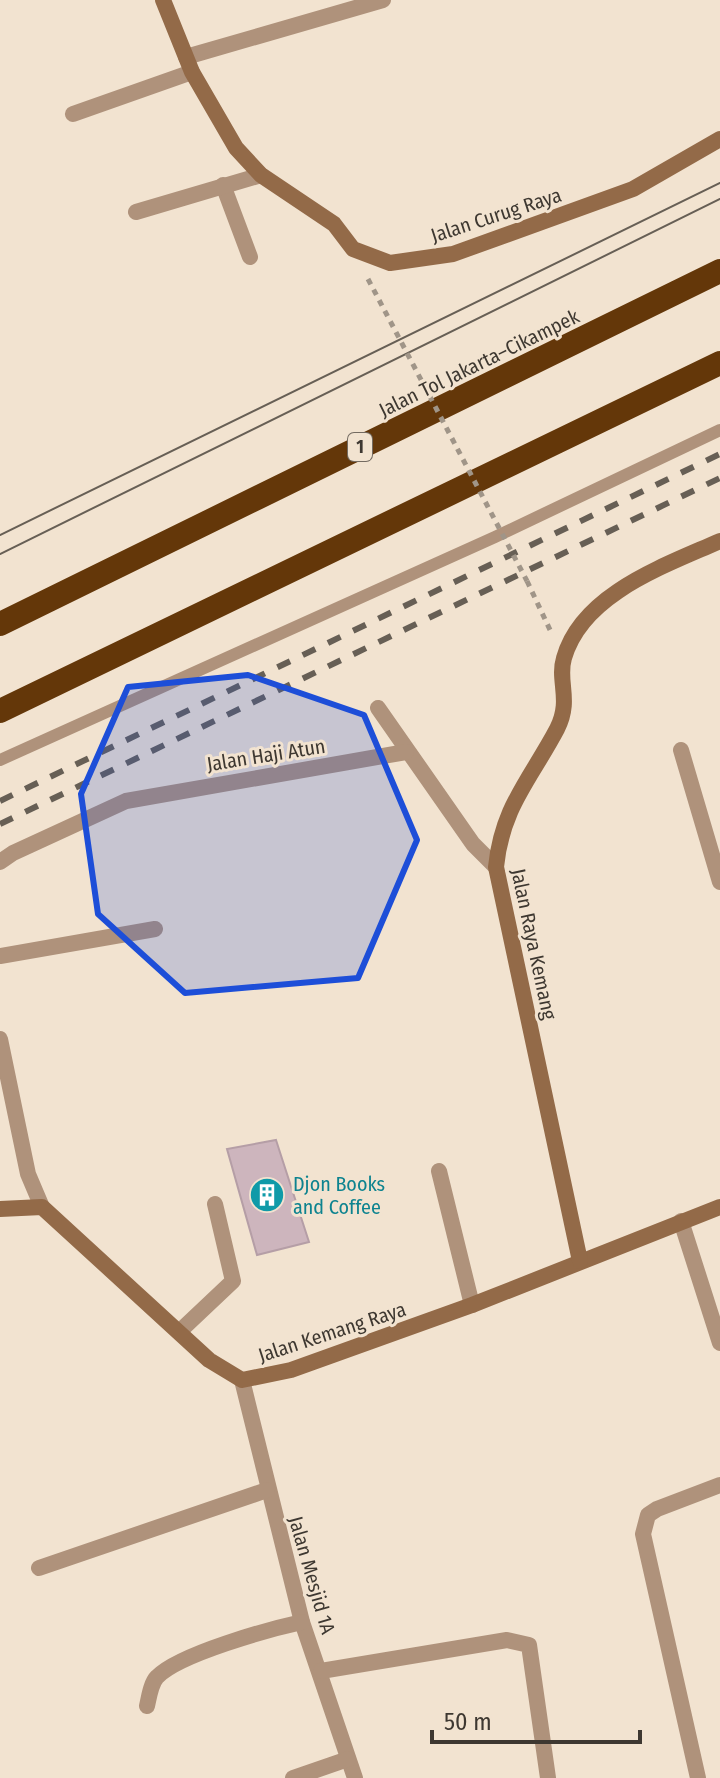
<svg xmlns="http://www.w3.org/2000/svg" width="720" height="1778" viewBox="0 0 720 1778" font-family="'Fira Sans Condensed',sans-serif">
<style>
.building{fill:#cdb5bd;stroke:#b59ea6;stroke-width:2}
.lines{fill:none;stroke-linecap:round;stroke-linejoin:round}
.path{stroke:#a09588;stroke-width:5;stroke-dasharray:6 6;stroke-linecap:butt}
.lane{stroke:#af927b;stroke-width:12}
.street{stroke:#af927b;stroke-width:16}
.secondary{stroke:#936a48;stroke-width:16}
.highway{stroke:#643709;stroke-width:24}
.tram{stroke:#675f55;stroke-width:2}
.rail{stroke:#675f55;stroke-width:6;stroke-dasharray:14 14;stroke-linecap:butt}
.path-bridge{stroke:#a09588;stroke-width:5;stroke-dasharray:6 6;stroke-linecap:butt}
.marked{fill:#1d4ed8;fill-opacity:0.2;stroke:#1d4ed8;stroke-width:6;stroke-linejoin:round}
.labels{text-anchor:middle;dominant-baseline:central;stroke-width:6;stroke-linejoin:round;paint-order:stroke}
.shield{fill:#f2e3d0;stroke:#746b61;stroke-width:2}
.shield-label{font-size:18px;font-weight:bold;fill:#3e3831}
.street-label{font-size:20px;fill:#3e3831;stroke:#f2e3d0}
.culture-label{font-size:20px;fill:#0d838f;stroke:#f2e3d0;text-anchor:start}
</style>
<rect width="100%" height="100%" fill="#f2e3d0"/>
<polygon class="building" points="276,1140 309,1242 257,1255 227,1149"/>
<g class="lines">
<polyline class="path" points="527,581 551,632"/>
<polyline class="lane" points="0,760 495,537 720,430"/>
<g class="street">
<polyline points="186,57 383,0"/>
<polyline points="73,114 192,72"/>
<polyline points="223,185 250,257"/>
<polyline points="136,212 261,175"/>
<polyline points="378,708 473,844 496,867"/>
<polyline points="681,750 720,882"/>
<polyline points="0,862 13,853 126,801 406,752"/>
<polyline points="0,956 155,929"/>
<polyline points="0,1039 28,1174 42,1207"/>
<polyline points="439,1171 472,1305"/>
<polyline points="681,1221 720,1343"/>
<polyline points="179,1332 233,1281 215,1204"/>
<polyline points="242,1380 302,1622 355,1778"/>
<polyline points="39,1568 267,1490"/>
<polyline points="321,1671 507,1640 529,1645 548,1778"/>
<path d="M147 1706C149 1697 151 1683 157 1677 179 1654 270 1629 302 1622"/>
<polyline points="293,1778 348,1759"/>
<polyline points="698,1778 643,1534 648,1515 657,1509 720,1485"/>
</g>
<g class="secondary">
<polyline points="163,0 192,72 236,148 261,175 334,224 353,249 390,263 453,254 633,189 720,139"/>
<polyline points="0,1209 42,1207 209,1360 242,1380 291,1370 472,1305 720,1207"/>
<path d="M580 1261 496 867C502 807 530 780 557 729 572 700 557 681 564 658 582 594 664 566 720 541"/>
</g>
<g class="highway">
<polyline points="0,624 720,271"/>
<polyline points="0,711 720,363"/>
</g>
<g class="tram">
<polyline points="0,535 720,183"/>
<polyline points="0,554 720,199"/>
</g>
<g class="rail">
<polyline points="0,801 720,454"/>
<polyline points="0,824 720,478"/>
</g>
<polyline class="path-bridge" points="368,279 527,581"/>
</g>
<path class="marked" d="M248 675 364 715 417 840 358 978 185 993 98 914 81 794 128 687Z"/>
<defs>
<g id="building-disc" transform="scale(1.8)"><circle r="9.5" fill="#0f9aa8" stroke="#f2e3d0"/><path d="M-4-6H4V6H1V3H-1V6H-4ZM-2.5-4.3h1.7v1.8h-1.7ZM.8-4.3h1.7v1.8H.8ZM-2.5-1h1.7V.8h-1.7ZM.8-1h1.7V.8H.8Z" fill="#fff"/></g>
</defs>
<g fill-rule="evenodd">
<use href="#building-disc" x="267" y="1195"/>
</g>
<g class="labels">
<rect class="shield" x="348" y="433" width="24" height="28" rx="6"/>
<g class="shield-label">
<text x="360" y="447">1</text>
</g>
<g class="street-label">
<text transform="translate(496 215) rotate(-18)">Jalan Curug Raya</text>
<text transform="translate(479 363) rotate(-26)">Jalan Tol Jakarta–Cikampek</text>
<text transform="translate(266 755) rotate(-9)">Jalan Haji Atun</text>
<text transform="translate(534 944) rotate(78)">Jalan Raya Kemang</text>
<text transform="translate(332 1332) rotate(-18)">Jalan Kemang Raya</text>
<text transform="translate(312 1575) rotate(74)">Jalan Mesjid 1A</text>
</g>
<g class="culture-label">
<text x="293" y="1184">Djon Books<tspan x="293" dy="23">and Coffee</tspan></text>
</g>
</g>
<path d="M432 1730v12h208v-12" fill="none" stroke="#3e3831" stroke-width="4"/>
<text x="444" y="1730" font-size="24" fill="#3e3831" stroke="#f2e3d0" stroke-width="6" paint-order="stroke">50 m</text>
</svg>
